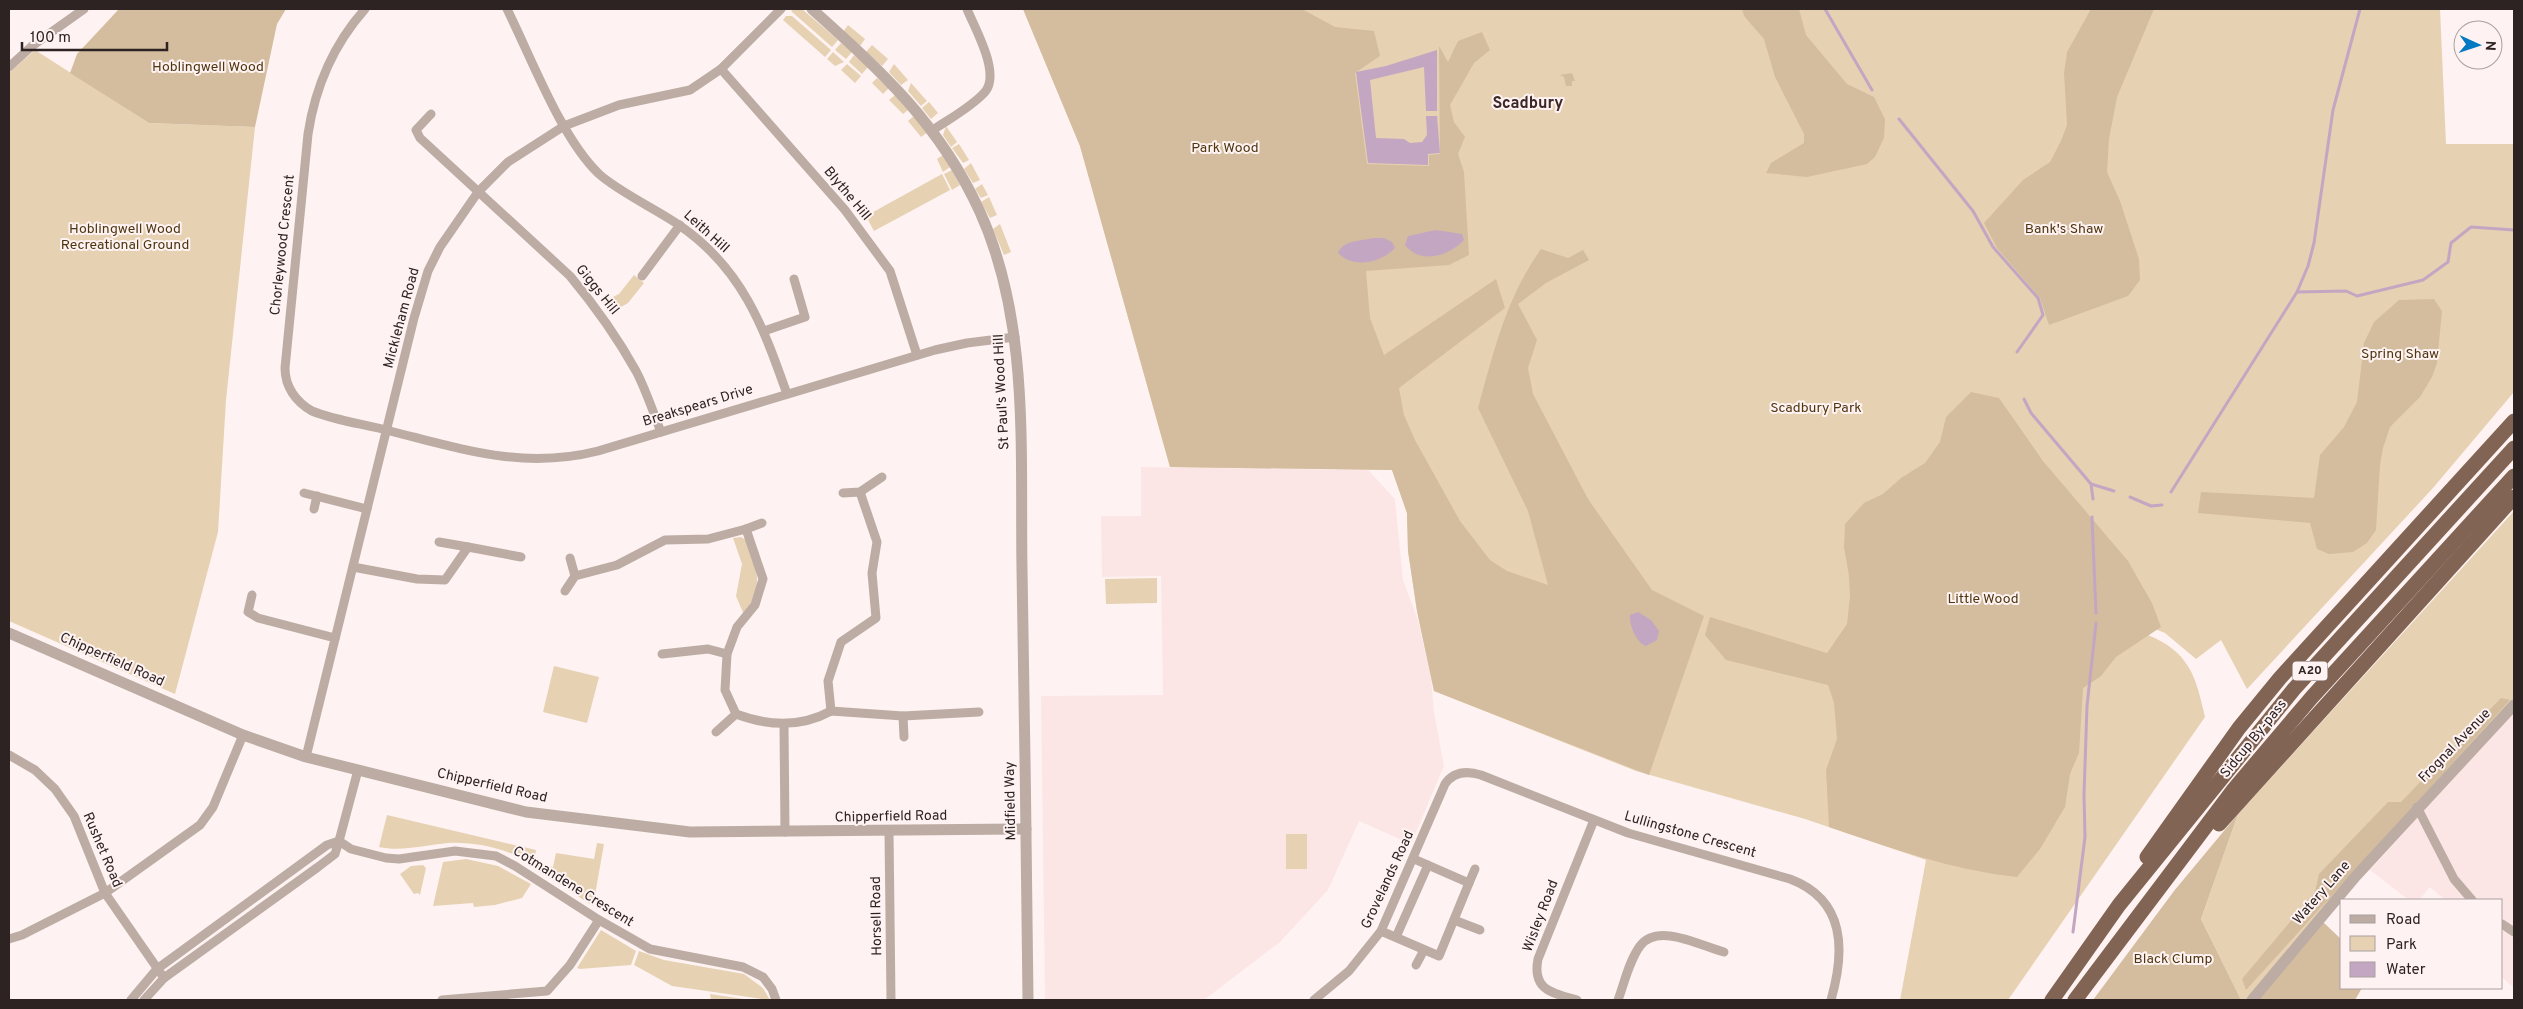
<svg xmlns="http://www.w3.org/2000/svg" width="2523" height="1009" viewBox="0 0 2523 1009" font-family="Overpass,sans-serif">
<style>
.built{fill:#fce6e5}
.green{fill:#e7d1b3}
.forest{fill:#d4bd9e}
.water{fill:#c3a7c2}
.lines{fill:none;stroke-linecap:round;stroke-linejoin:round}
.stream{stroke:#c3a7c2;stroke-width:3}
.minor{stroke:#bcaca4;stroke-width:9}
.tertiary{stroke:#bcaca4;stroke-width:11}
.trunk{stroke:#826454;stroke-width:15}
.labels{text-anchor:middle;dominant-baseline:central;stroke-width:4;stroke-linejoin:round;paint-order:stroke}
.shield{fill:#fef3f2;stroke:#6c6160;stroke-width:1}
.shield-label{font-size:12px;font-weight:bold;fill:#2d2322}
.park-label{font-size:14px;fill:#4e350e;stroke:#fef3f2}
.street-label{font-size:14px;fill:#2d2322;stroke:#fef3f2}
.quarter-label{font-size:16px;font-weight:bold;fill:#3c2827;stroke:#fef3f2}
</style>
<rect width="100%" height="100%" fill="#fef3f2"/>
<g class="built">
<polygon points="1141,467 1368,470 1395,499 1403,580 1418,620 1431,677 1434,712 1444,766 1411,844 1359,821 1328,890 1280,942 1204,1000 1045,1000 1041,696 1163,695 1161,576 1102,577 1101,516 1141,516"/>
<polygon points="2514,712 2514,988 2502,977 2502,900 2445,900 2430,887 2419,900 2409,900 2370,870"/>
</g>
<g class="green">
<polygon points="794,9 802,9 838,40 832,47 791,11"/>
<path d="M1023 9H2440L2446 144H2514V392L2433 488 2247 689 2221 640 2196 659 2165 633 2150 627 2148 635C2189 652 2196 676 2205 717L2008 1000H1900L1926 860 1805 819 1636 771 1434 691 1417 611 1408 551 1407 513 1392 470 1170 467 1080 146Z"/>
<polygon points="786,16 792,16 831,50 825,57 783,20"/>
<polygon points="848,25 865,39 860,46 843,32"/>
<polygon points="841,43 852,52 846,59 835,50"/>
<polygon points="872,45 888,59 882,66 866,52"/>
<polygon points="35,50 149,123 255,127 226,400 218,532 175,694 9,621 9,73"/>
<polygon points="833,52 844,62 835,66 827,59"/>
<polygon points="854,55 868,67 862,74 849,62"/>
<polygon points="847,64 861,76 855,83 841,70"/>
<polygon points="894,64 908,80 901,85 889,72"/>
<polygon points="877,78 889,88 883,94 872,83"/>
<polygon points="911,83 927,101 921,106 908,91"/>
<polygon points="895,95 908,110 903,114 889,100"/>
<polygon points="929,102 938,113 931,119 922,108"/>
<polygon points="915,115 928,132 921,137 908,121"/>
<polygon points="946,126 957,142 951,147 943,135"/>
<polygon points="959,144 969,160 963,163 952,148"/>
<polygon points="943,155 950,167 943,172 937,159"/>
<polygon points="971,163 980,180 973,183 964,169"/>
<polygon points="952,170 960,185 952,190 944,174"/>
<polygon points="942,174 950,190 874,231 866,216"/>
<polygon points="982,184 988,195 981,198 975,189"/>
<polygon points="989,197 997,215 990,218 981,202"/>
<polygon points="1000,224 1011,252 1004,255 993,229"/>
<polygon points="634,275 644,283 628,303 611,313 603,302 619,294"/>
<polygon points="2514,511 2514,703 2247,1000 2241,1000 2201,919 2238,814"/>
<path d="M741 537 746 540C757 572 765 584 744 615L736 596 742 564 733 538Z"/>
<polygon points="1157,578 1157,603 1106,604 1105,579"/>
<polygon points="554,666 599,677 587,723 543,712"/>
<path d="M387 815 536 850 534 864 553 867 556 853 594 859 597 843 604 844 593 906 513 854C492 846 470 842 448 843 425 845 401 852 379 847Z"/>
<rect x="1286" y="834" width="21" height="35"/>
<polygon points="466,859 498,866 531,884 522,898 495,905 474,907 473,903 433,906 443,862"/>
<polygon points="423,865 426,868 420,895 418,893 414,894 400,874 411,866"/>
<polygon points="601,930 636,951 631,965 580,969 577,968"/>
<polygon points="639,951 664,960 744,974 763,988 770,1000 672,986 634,965"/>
<polygon points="710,994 751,1000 711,1000"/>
</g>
<g class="forest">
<polygon points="119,9 286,9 277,24 255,127 149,123 70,73 77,54"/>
<path d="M1023 9H1302L1335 27 1374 31 1380 56 1355 73 1367 164 1429 166V155L1440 154 1439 46 1448 62 1458 41 1482 32 1490 50 1474 63 1450 105 1454 122 1465 137 1458 154 1464 172 1469 255 1449 265 1366 271 1370 318 1384 355 1496 279 1505 308 1399 388 1404 415 1415 440 1460 521 1490 560 1507 571 1548 585 1528 511 1478 408C1494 351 1506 298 1541 249L1568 258 1583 250 1589 260 1546 283 1518 304 1537 340 1528 368 1533 394 1588 499 1652 590 1704 616 1649 775 1434 691 1417 611 1408 551 1407 513 1392 470 1170 467 1080 146Z"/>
<polygon points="1742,9 1799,9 1806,35 1847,84 1874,97 1885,119 1884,138 1875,157 1867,164 1807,177 1766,173 1771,163 1804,143 1804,134 1775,77 1764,39 1744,16"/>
<polygon points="2091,9 2154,9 2117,97 2109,139 2107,172 2120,201 2139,259 2140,280 2128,296 2049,325 2040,298 1997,248 1984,223 2023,180 2050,162 2061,141 2067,125 2064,73 2067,52"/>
<polygon points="1572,73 1575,81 1572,81 1572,86 1566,86 1564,77 1560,75"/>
<polygon points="2434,299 2442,311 2437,363 2432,377 2420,397 2390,427 2383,448 2380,465 2376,530 2367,543 2353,552 2329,554 2317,549 2310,523 2198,513 2201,492 2314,498 2320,455 2344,427 2357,402 2364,343 2374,322 2399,300"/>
<path d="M1971 392 1999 398 2043 461 2128 561 2152 603 2161 627 2116 657 2101 676 2083 688 2079 753 2070 774 2065 807 2040 849 2017 877C1951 870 1891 848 1829 827L1826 770 1837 739 1834 703 1828 685 1726 660 1705 635 1710 617 1827 653 1847 624 1850 596 1849 576 1844 547 1845 524 1864 503 1883 494 1901 478 1925 463 1940 442 1946 417Z"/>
<polygon points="2501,698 2510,700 2246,990 2242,979 2315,892 2319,874 2388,802 2401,802"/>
<polygon points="2238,814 2201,919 2241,1000 2093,1000 2174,891"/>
<polygon points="2323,922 2342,940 2342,988 2362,988 2355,1000 2257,1000"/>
</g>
<g class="water">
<polygon points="1437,50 1437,111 1426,111 1424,67 1370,80 1376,138 1404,139 1410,143 1422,142 1427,135 1426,116 1437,116 1440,153 1428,154 1428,165 1368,163 1356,72 1386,66"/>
<path d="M1436 230 1462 234 1464 240C1449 256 1421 265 1405 245L1408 236Z"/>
<path d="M1373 238H1384L1392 242 1395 248C1381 263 1353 269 1338 253 1343 240 1361 241 1373 238Z"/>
<path d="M1638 612 1651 620 1659 631 1657 640 1646 646C1636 643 1629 624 1630 615Z"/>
</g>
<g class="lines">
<g class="stream">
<polyline points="1825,9 1872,90"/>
<polyline points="1899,119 1973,211 1993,247 2038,298 2043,315 2017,352"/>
<polyline points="2297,292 2308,266 2314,243 2333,110 2360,9"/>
<polyline points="2024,399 2031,413 2091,484 2093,499"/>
<polyline points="2091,484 2114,491"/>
<polyline points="2171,492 2297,292 2346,291 2357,296 2423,280 2448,262 2451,243 2471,227 2514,230"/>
<polyline points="2130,497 2151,506 2162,505"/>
<polyline points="2092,517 2096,613"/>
<polyline points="2073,932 2085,837 2084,795 2087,706 2096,623"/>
</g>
<g class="minor">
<path d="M365 9C334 44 315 88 308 134L285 368C285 387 296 402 312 411 337 421 364 424 390 431 462 449 523 470 598 451L935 350 967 343 1015 337"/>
<path d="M507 9C531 57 561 138 599 174 619 192 656 209 679 225 742 268 763 326 787 394"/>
<polyline points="9,67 32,46 84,9"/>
<polyline points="721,69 845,210 890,271 917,355"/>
<path d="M431 114 416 130 420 138 570 276C595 306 617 337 636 371 646 390 653 412 661 432"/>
<path d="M933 130C949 119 970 108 984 93 1002 75 975 29 967 9"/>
<polyline points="642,276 680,225"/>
<polyline points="764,331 805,317 794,279"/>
<polyline points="304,493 367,509"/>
<polyline points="843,493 860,492 882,477"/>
<polyline points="314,509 317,496"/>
<path d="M762 523 746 529 763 579 755 605 737 627 727 654 725 690 736 714C768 726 800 728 831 711L828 681 841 642 876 618 872 573 877 542 860 492"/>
<polyline points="439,542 468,547"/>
<polyline points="570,558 575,576"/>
<polyline points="353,567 417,579 445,580 468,547 521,557"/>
<polyline points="565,591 575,576 617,565 665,540 708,539 746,529"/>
<polyline points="252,595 248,612 258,618 335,638"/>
<polyline points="662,654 708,649 727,654"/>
<polyline points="831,711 903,716 979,712"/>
<polyline points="903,716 904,737"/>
<polyline points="784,724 785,832"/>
<polyline points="716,732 736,714"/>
<polyline points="9,755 35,770 55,789 74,816 105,893 164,978"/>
<polyline points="306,757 414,318 428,271 440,247 478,192 508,162 564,126 619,105 690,90 721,69 781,9"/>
<polyline points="358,770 339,841 351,849 386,858 399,859 455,851 496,856 515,866 599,920 650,949 743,967 763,977 772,989 776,1000"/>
<polyline points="2417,807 2454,879 2472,900"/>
<polyline points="889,832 891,1000"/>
<polyline points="1414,859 1469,883 1475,869"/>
<polyline points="1454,920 1480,930"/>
<polyline points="2502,924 2514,932"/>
<polyline points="1381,931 1439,956 1469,883"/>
<polyline points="1396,937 1428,865"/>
<polyline points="9,939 22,935 105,893 200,825 213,807 243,735"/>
<polyline points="1416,965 1424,950"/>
<polyline points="131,1000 157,969 327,845 339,841"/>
<polyline points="144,1000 164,978 318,867 335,854 339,841"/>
<polyline points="442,1000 547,991 570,965 599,920"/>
<path d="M1314 1000 1349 971 1381 931 1445 784C1454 771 1468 771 1481 775L1628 833 1790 879C1846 900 1845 951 1831 1000"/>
<path d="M1577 1000C1552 993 1532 990 1538 959L1594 820"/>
<path d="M1618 1000C1624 984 1629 961 1640 946 1658 922 1701 946 1724 952"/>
</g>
<g class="tertiary">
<path d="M812 9C882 72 940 124 980 212 1030 322 1020 451 1022 569 1025 713 1026 856 1028 1000"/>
<polyline points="9,633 243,735 306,757 526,812 690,832 1026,829"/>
<polyline points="2252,1000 2356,876 2514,705"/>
</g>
<g class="trunk">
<polyline points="2219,824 2514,497"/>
<polyline points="2147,857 2239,728 2280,678 2514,421"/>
<polyline points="2052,1000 2119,905 2294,689 2514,448"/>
<polyline points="2075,1000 2234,789 2312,697 2514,476"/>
</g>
</g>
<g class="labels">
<rect class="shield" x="2292.5" y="661.5" width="35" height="19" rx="4"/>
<g class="shield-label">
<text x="2310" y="671">A20</text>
</g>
<g class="park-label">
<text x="208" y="67">Hoblingwell Wood</text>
<text x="1225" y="148">Park Wood</text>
<text x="125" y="229">Hoblingwell Wood<tspan x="125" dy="16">Recreational Ground</tspan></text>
<text x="2064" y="229">Bank's Shaw</text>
<text x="2400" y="354">Spring Shaw</text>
<text x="1816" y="408">Scadbury Park</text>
<text x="1983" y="599">Little Wood</text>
<text x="2173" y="959">Black Clump</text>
</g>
<g class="street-label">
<text transform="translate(847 194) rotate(50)">Blythe Hill</text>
<text transform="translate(706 232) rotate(42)">Leith Hill</text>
<text transform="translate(283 245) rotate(-84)">Chorleywood Crescent</text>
<text transform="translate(597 290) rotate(51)">Giggs Hill</text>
<text transform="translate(402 318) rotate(-75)">Mickleham Road</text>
<text transform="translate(1002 392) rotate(-93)">St Paul's Wood Hill</text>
<text transform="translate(698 406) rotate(-17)">Breakspears Drive</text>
<text transform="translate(112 660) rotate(24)">Chipperfield Road</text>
<text transform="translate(2254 739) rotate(-51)">Sidcup By-pass</text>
<text transform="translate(2455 746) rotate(-46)">Frognal Avenue</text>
<text transform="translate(492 786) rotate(13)">Chipperfield Road</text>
<text transform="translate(1011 801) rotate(-91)">Midfield Way</text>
<text transform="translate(891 817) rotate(-1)">Chipperfield Road</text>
<text transform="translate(1690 835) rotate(16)">Lullingstone Crescent</text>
<text transform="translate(102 850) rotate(67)">Rushet Road</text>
<text transform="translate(1388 880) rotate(-65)">Grovelands Road</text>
<text transform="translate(573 887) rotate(32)">Cotmandene Crescent</text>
<text transform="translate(2322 893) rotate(-49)">Watery Lane</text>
<text transform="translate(877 916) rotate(-91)">Horsell Road</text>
<text transform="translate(1541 916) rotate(-69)">Wisley Road</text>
</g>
<g class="quarter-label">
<text x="1528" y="104">Scadbury</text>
</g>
</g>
<rect width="2523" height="1009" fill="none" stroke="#2d2322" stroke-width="20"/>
<rect x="2340" y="899" width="162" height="90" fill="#fef3f2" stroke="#aaa09f"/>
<rect x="2350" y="915" width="25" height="8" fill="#bcaca4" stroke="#aaa09f"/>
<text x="2386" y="924" font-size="15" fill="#2d2322">Road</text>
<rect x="2350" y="936" width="25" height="15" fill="#e7d1b3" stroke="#aaa09f"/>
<text x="2386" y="949" font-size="15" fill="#2d2322">Park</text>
<rect x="2350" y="962" width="25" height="15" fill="#c3a7c2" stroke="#aaa09f"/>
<text x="2386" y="974" font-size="15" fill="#2d2322">Water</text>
<g transform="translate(2478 45) rotate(93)"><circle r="24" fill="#fef3f2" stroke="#aaa09f"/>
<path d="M0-4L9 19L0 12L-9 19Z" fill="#0179c3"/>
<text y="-8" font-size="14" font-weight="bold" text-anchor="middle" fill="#2d2322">N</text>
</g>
<path d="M22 42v8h145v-8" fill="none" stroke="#2d2322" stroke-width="2.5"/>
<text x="30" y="42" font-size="15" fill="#2d2322" stroke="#fef3f2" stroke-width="4" paint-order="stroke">100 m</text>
</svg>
